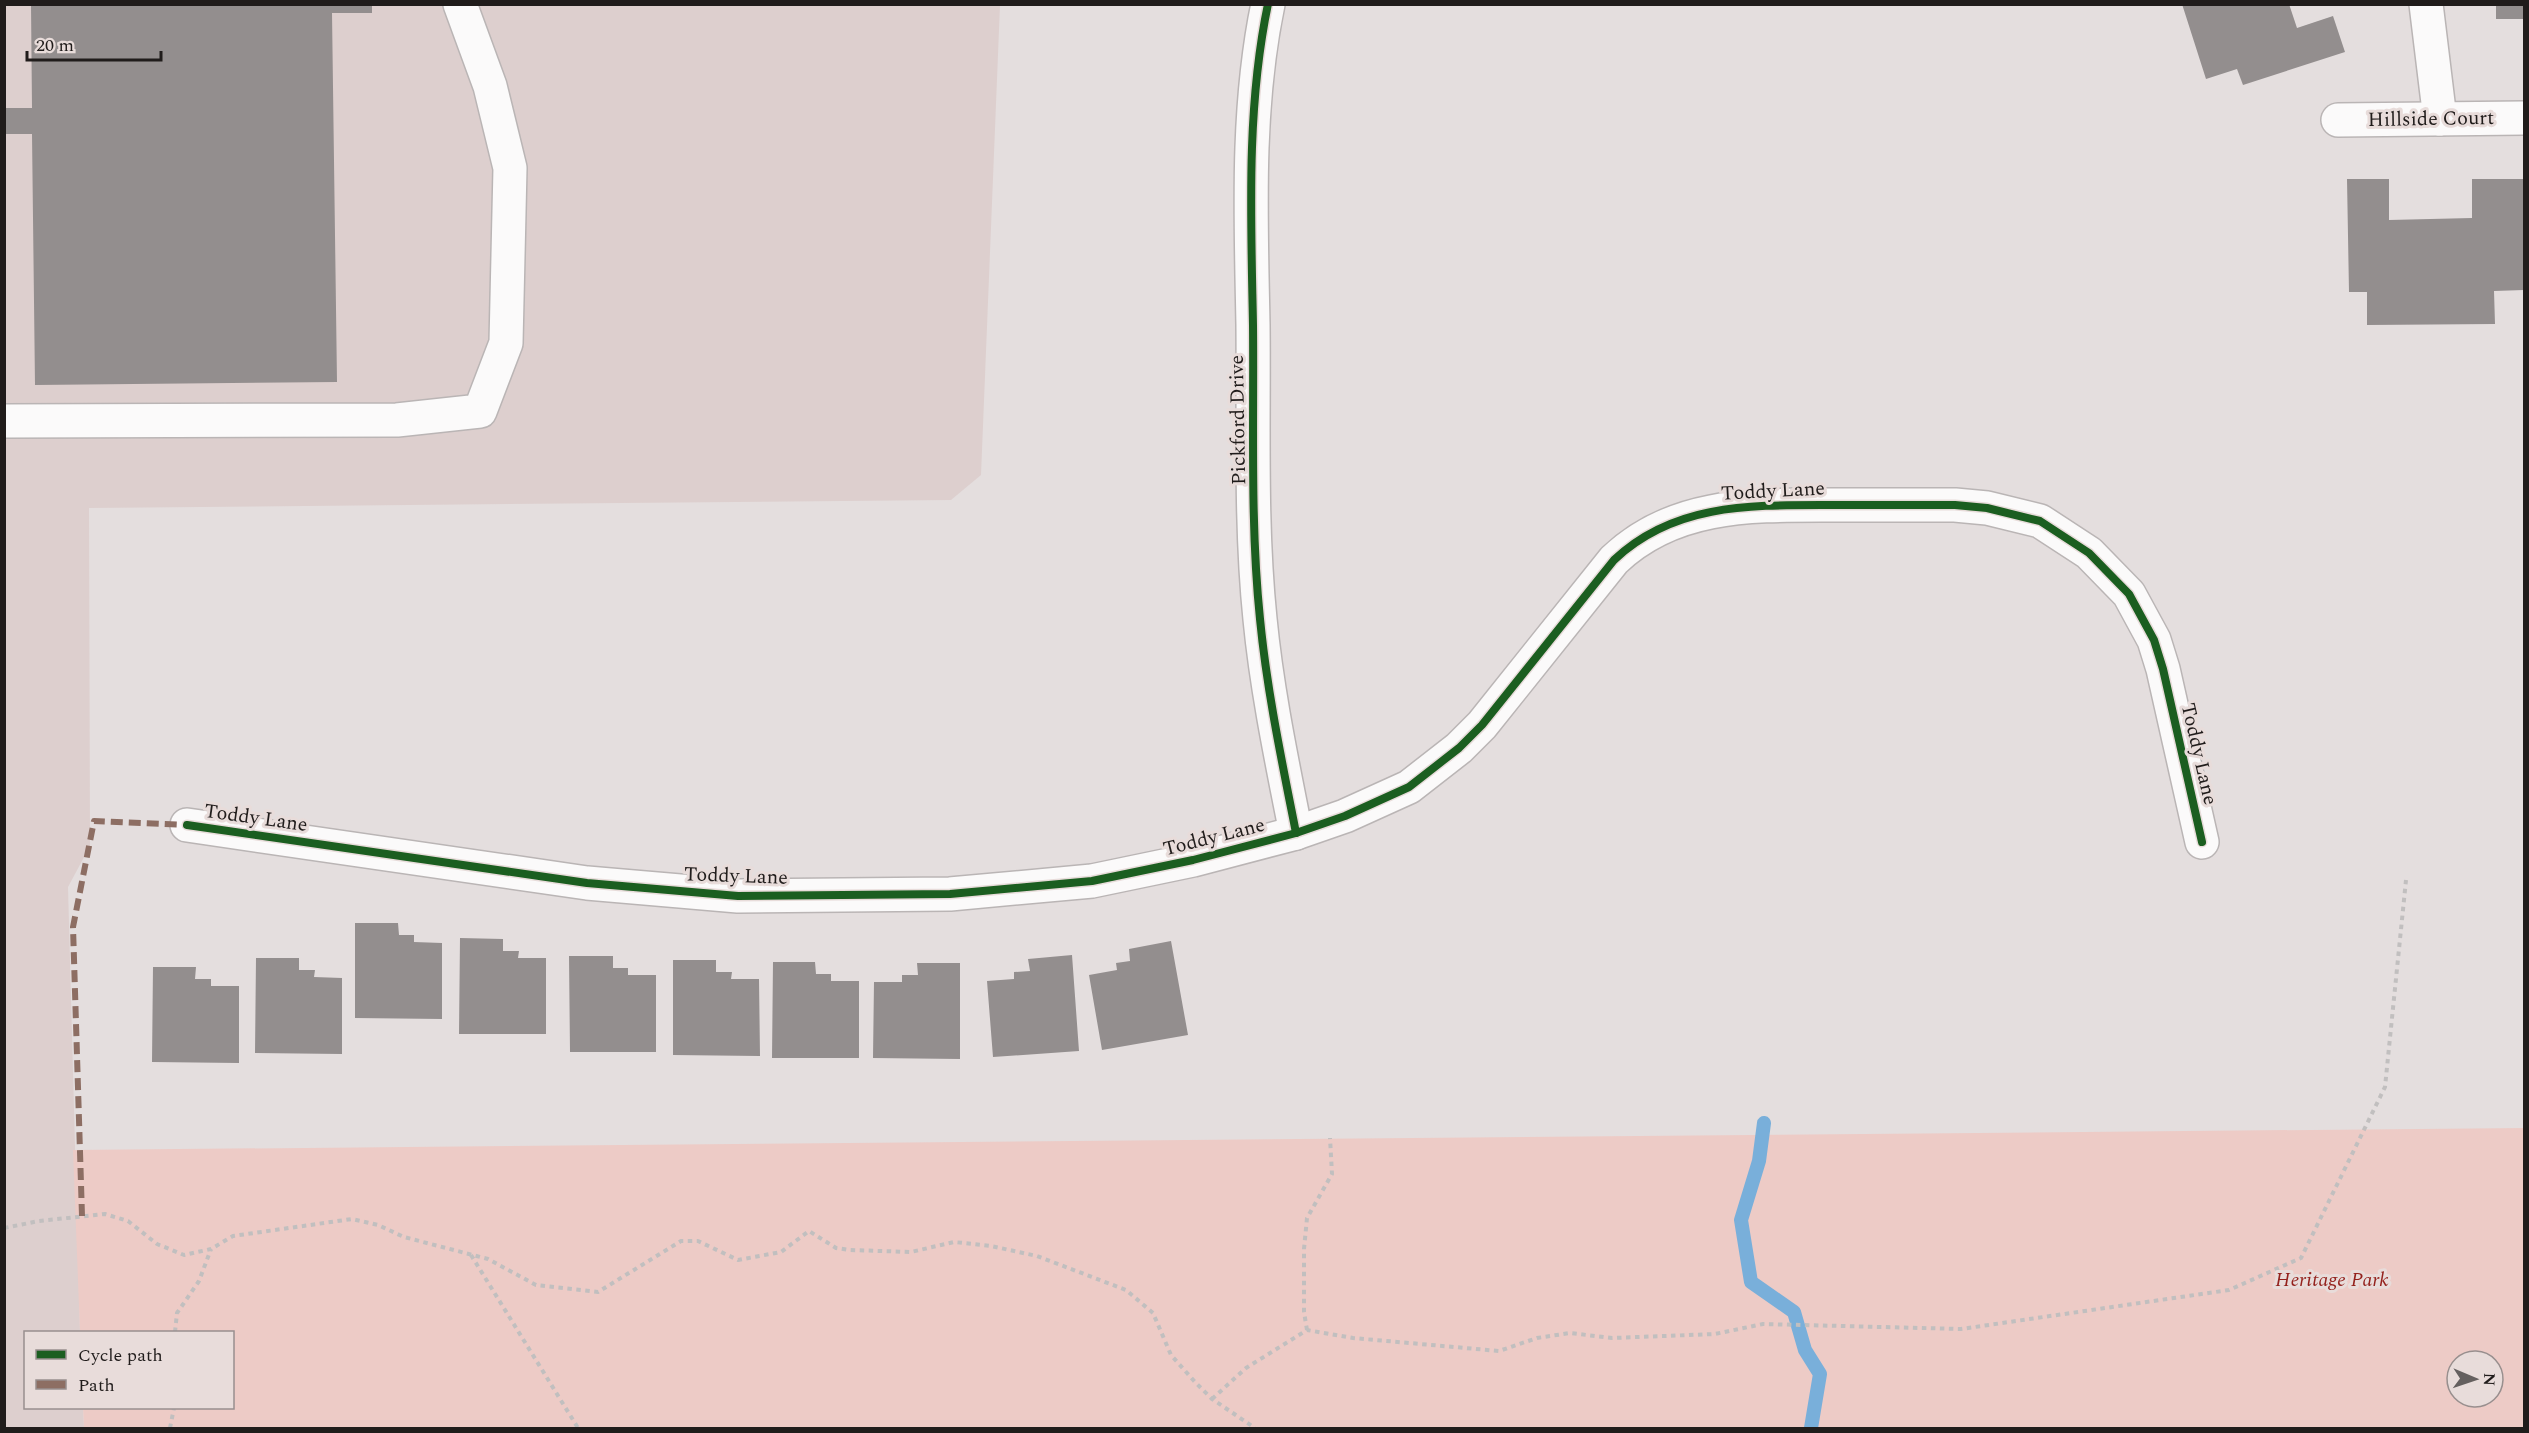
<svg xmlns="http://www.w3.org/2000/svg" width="2529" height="1433" viewBox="0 0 2529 1433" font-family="Spectral,serif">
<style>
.built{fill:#ddcfce}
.green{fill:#edcbc6;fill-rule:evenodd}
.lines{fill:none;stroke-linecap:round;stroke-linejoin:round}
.stream{stroke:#79afda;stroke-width:14}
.building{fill:#938e8e}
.minor-casing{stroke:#bab5b5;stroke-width:36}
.path{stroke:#c1bfbf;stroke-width:4;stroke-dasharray:4.5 4.5;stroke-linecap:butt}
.minor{stroke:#fbfafa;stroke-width:33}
.quiet{stroke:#8d6e63;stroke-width:6;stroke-dasharray:12 6;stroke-linecap:butt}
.cycleway-casing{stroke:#e8dcda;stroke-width:11}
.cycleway{stroke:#1b5e20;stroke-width:8}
.labels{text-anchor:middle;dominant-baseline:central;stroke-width:6;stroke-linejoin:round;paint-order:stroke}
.street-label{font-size:20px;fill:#201c1b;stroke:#e8dcda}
.park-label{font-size:20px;font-style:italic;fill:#94221d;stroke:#e8dcda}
</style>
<rect width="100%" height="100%" fill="#e4dede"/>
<polygon class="built" points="5,5 1000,5 981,475 951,500 89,508 90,846 68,887 80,1332 26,1332 26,1408 83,1408 84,1428 5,1428"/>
<path class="green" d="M2524 1128V1428H84L83 1408H232V1332H80L73 1150ZM2457 1361H2493V1397H2457Z"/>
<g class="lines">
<polyline class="stream" points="1764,1123 1759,1161 1741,1220 1751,1282 1794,1312 1805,1350 1820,1374 1811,1428"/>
</g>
<g class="building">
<polygon points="31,4 372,4 372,13 332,13 337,382 35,385 32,134 4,134 4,108 32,108"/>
<polygon points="2182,4 2289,4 2297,28 2333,16 2345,52 2243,85 2237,69 2206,79"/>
<rect x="2496" y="4" width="28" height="15"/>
<polygon points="2347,179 2389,179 2389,220 2472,218 2472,179 2524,179 2524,290 2494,291 2495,324 2367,325 2367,292 2349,292"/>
<polygon points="355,923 398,923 399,935 414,935 414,942 442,943 442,1019 355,1018"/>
<polygon points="460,938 503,939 503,951 519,951 518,958 546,958 546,1034 459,1034"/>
<polygon points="1171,941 1188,1035 1102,1050 1089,975 1117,970 1116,963 1130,961 1129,949"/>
<polygon points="1072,955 1079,1051 993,1057 987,981 1014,979 1014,972 1030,971 1028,959"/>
<polygon points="569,956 613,956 613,968 628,968 628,975 656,975 656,1052 570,1052"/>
<polygon points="256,958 299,958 299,970 315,970 314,977 342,978 342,1054 255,1053"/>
<polygon points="673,960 716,960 716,972 732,972 731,979 759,979 760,1056 673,1055"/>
<polygon points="773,962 815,962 816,974 831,974 831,981 859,981 859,1058 772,1058"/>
<polygon points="917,963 960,963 960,1059 873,1058 874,982 902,982 902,975 918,975"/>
<polygon points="153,967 196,967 195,979 211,979 211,986 239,986 239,1063 152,1062"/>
</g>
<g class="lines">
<g class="minor-casing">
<g id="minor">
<path d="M1268 4C1246 109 1251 219 1253 325 1254 422 1250 522 1260 619 1267 691 1282 762 1296 833"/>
<polyline points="2426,4 2440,119"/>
<polyline points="2338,120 2524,118"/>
<polyline points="4,421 397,420 480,411 506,343 510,168 490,86 460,4"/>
<path d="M187 825 587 883 738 896 950 894 1092 881 1193 860 1296 833 1345 816 1409 787 1459 748 1482 725 1614 560C1673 504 1749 505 1826 505 1869 505 1912 505 1955 505L1987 508 2040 521 2089 553 2129 594 2154 640 2163 669 2202 842"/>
</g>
</g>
<g class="path">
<polyline points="4,1228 39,1221 105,1214 128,1221 157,1244 184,1255 211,1249 233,1236 352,1219 378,1225 404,1237 488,1259 536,1285 598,1292 681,1241 698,1241 738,1260 781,1252 809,1231 836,1248 850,1250 911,1252 954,1242 991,1246 1037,1256 1126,1290 1153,1313 1171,1355 1195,1382 1212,1399 1255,1428"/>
<polyline points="471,1255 578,1428"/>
<polyline points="1307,1330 1304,1312 1304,1249 1307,1218 1332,1174 1330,1138"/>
<polyline points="175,1332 177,1313 199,1281 211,1249"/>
<polyline points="1212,1399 1246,1368 1307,1330 1353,1338 1499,1351 1537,1338 1570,1333 1612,1338 1664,1336 1715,1334 1763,1324 1961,1329 2229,1290 2301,1258 2385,1087 2406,880"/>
<polyline points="170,1428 174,1408"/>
</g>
<use href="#minor" class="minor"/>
<polyline class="quiet" points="82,1216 73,927 94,821 187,825"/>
<g class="cycleway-casing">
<g id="cycleway">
<path d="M1268 4C1246 109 1251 219 1253 325 1254 422 1250 522 1260 619 1267 691 1282 762 1296 833"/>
<path d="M187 825 587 883 738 896 950 894 1092 881 1193 860 1296 833 1345 816 1409 787 1459 748 1482 725 1614 560C1673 504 1749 505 1826 505 1869 505 1912 505 1955 505L1987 508 2040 521 2089 553 2129 594 2154 640 2163 669 2202 842"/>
</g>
</g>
<use href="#cycleway" class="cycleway"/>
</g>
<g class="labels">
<g class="street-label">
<text transform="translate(2431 119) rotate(-1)">Hillside Court</text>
<text transform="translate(1238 420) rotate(-91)">Pickford Drive</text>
<text transform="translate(1773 491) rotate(-3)">Toddy Lane</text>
<text transform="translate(2199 754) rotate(77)">Toddy Lane</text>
<text transform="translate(256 818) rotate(8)">Toddy Lane</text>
<text transform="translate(1214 837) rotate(-14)">Toddy Lane</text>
<text transform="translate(736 876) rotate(2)">Toddy Lane</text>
</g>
<g class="park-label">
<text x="2332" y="1280">Heritage Park</text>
</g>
</g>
<rect width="2529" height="1433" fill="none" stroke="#201c1b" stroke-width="12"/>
<rect x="24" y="1331" width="210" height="78" fill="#e8dcda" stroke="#988f8e" stroke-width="1.5"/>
<rect x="36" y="1350" width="30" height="9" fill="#1b5e20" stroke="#988f8e" stroke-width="1.5"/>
<text x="78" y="1361" font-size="18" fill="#201c1b">Cycle path</text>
<rect x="36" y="1380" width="30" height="9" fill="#8d6e63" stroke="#988f8e" stroke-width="1.5"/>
<text x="78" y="1391" font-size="18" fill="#201c1b">Path</text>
<g transform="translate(2475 1379) rotate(92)"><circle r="28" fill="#e8dcda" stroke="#988f8e" stroke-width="1.5"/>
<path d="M0-4.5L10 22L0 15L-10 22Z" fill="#65605f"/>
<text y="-9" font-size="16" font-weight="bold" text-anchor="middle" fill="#201c1b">N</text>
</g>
<path d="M27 51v9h134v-9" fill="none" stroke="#201c1b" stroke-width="3"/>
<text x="36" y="51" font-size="18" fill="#201c1b" stroke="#e8dcda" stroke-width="4.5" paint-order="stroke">20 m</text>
</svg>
